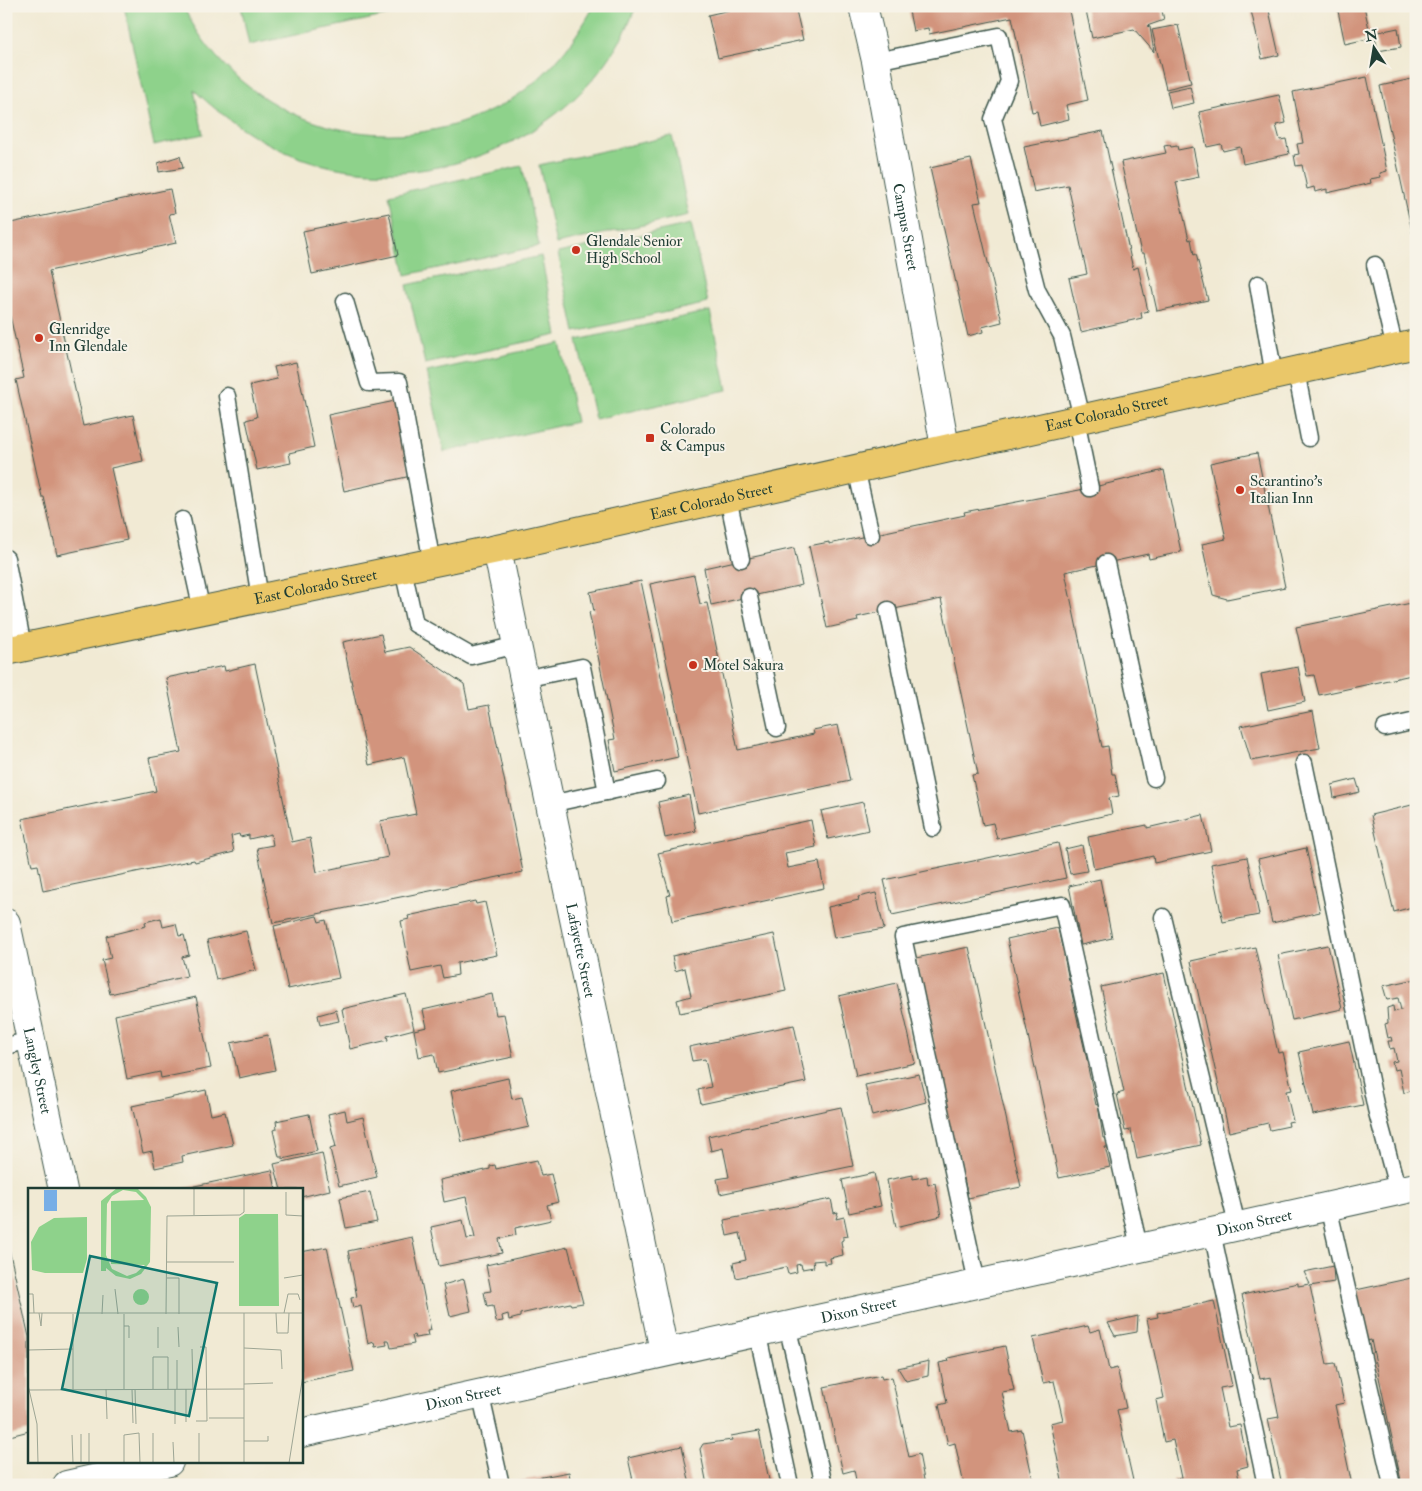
<svg xmlns="http://www.w3.org/2000/svg" width="1422" height="1491" viewBox="0 0 1422 1491" font-family="'IM FELL Double Pica',serif">
<style>
.green{fill:#8ed28b;stroke:#568860}
.building{fill:#d2947d}
.lines{fill:none;stroke-linecap:round;stroke-linejoin:round}
.lane-casing{stroke:#3e574c;stroke-width:19}
.street-casing{stroke:#3e574c;stroke-width:30}
.primary-casing{stroke:#3e574c;stroke-width:30}
.lane{stroke:#fff;stroke-width:16}
.street{stroke:#fff;stroke-width:28}
.primary{stroke:#eac769;stroke-width:28}
.poi-dot{fill:#c8321e;stroke:#f7f3e8;stroke-width:2}
.labels{text-anchor:middle;dominant-baseline:central;stroke-width:4;stroke-linejoin:round;paint-order:stroke}
.street-label{font-size:15px;fill:#1f3d34;stroke:#f7f3e8}
.poi-label{font-size:15px;fill:#1f3d34;stroke:#f7f3e8;text-anchor:start}
.inset-road{fill:none;stroke:#9da594;stroke-width:1}
.view{fill:#0f766e;fill-opacity:0.15;stroke:#0f766e;stroke-width:2.5}
.inset-edge{fill:none;stroke:#1f3d34;stroke-width:2.5}
</style>
<rect width="100%" height="100%" fill="#f7f3e8"/>
<filter id="ink" filterUnits="userSpaceOnUse"><feTurbulence type="fractalNoise" baseFrequency=".02" numOctaves="2"/><feDisplacementMap in="SourceGraphic" scale="10" xChannelSelector="R" yChannelSelector="G"/><feConvolveMatrix kernelMatrix="1 2 1 2 8 2 1 2 1" color-interpolation-filters="sRGB"/></filter>
<filter id="wash" filterUnits="userSpaceOnUse"><feTurbulence type="fractalNoise" baseFrequency=".0096" numOctaves="4" result="noise"/><feDisplacementMap in="SourceGraphic" scale="20" xChannelSelector="R" yChannelSelector="G"/><feGaussianBlur stdDeviation="1.12" result="paint"/><feColorMatrix in="noise" values="0 0 0 0 0 0 0 0 0 0 0 0 0 0 0 0 0 1.4 0 .05"/><feComposite in="paint" operator="in"/></filter>
<g filter="url(#wash)">
<rect width="100%" height="100%" fill="#f1ead4"/>
<g class="green">
<path d="M124 6H183C241 126 388 168 502 105 543 82 572 46 594 6H636C592 130 443 197 320 164 272 151 230 124 194 90L203 134 154 145Z"/>
<polygon points="241,6 430,6 249,45"/>
<polygon points="672,136 689,215 556,244 539,165"/>
<polygon points="522,166 539,246 406,275 389,195"/>
<polygon points="691,224 708,303 575,332 558,253"/>
<polygon points="541,256 557,335 425,364 407,285"/>
<polygon points="710,311 727,390 595,419 577,340"/>
<polygon points="560,343 576,422 444,452 427,372"/>
</g>
<g id="blocks">
<g class="building">
<polygon points="747,6 795,6 803,40 718,58 708,15"/>
<polygon points="908,6 1068,6 1088,100 1066,105 1069,119 1040,126 1037,111 1032,112 1012,17 929,34 928,28 913,31"/>
<polygon points="1085,6 1161,6 1164,20 1147,26 1150,27 1154,52 1134,29 1092,38"/>
<polygon points="1250,6 1268,6 1279,55 1262,59"/>
<polygon points="1364,6 1371,38 1345,44 1338,11"/>
<polygon points="1178,25 1191,83 1166,89 1152,30"/>
<polygon points="1398,28 1401,47 1378,51 1374,33"/>
<polygon points="1367,77 1387,171 1380,173 1381,177 1370,179 1371,183 1327,193 1327,189 1315,192 1314,187 1307,189 1302,165 1296,166 1294,155 1299,154 1297,144 1303,143 1293,92"/>
<polygon points="1416,78 1416,245 1415,245 1380,86"/>
<polygon points="1190,86 1194,103 1171,108 1167,91"/>
<polygon points="1279,95 1286,123 1276,125 1280,140 1286,139 1289,154 1243,164 1240,147 1223,151 1221,144 1207,147 1199,112"/>
<polygon points="1103,131 1133,269 1138,267 1148,311 1141,313 1142,318 1081,332 1069,278 1087,274 1068,185 1034,192 1024,147"/>
<polygon points="1170,145 1171,147 1177,146 1178,150 1193,147 1199,177 1176,182 1189,240 1191,239 1194,255 1196,254 1208,300 1157,311 1144,253 1141,253 1121,162 1166,153 1164,146"/>
<polygon points="180,156 183,168 159,172 158,163"/>
<polygon points="971,159 981,202 974,203 1002,322 982,327 983,332 968,336 930,168"/>
<polygon points="170,189 175,213 169,214 176,243 49,271 83,426 133,415 143,461 111,468 127,540 57,555 44,497 42,497 16,380 24,378 6,298 6,224"/>
<polygon points="389,213 398,255 312,274 303,231"/>
<polygon points="296,362 314,447 289,453 291,463 257,470 246,420 257,417 250,385 277,379 274,367"/>
<polygon points="395,401 411,476 344,491 328,415"/>
<polygon points="1257,453 1285,587 1227,599 1213,595 1202,544 1226,539 1210,463"/>
<polygon points="1164,470 1181,552 1149,559 1148,554 1065,572 1102,747 1108,746 1112,774 1115,774 1119,796 1109,798 1112,814 997,839 993,823 983,825 972,775 978,774 941,599 857,617 858,621 827,628 809,546 829,542 829,544 965,515 964,512 1090,488"/>
<polygon points="794,548 802,585 711,605 704,568"/>
<polygon points="694,575 700,604 707,603 738,750 814,734 813,730 838,725 850,781 698,813 650,584"/>
<polygon points="641,581 678,757 615,771 609,740 615,739 589,612 594,611 590,592"/>
<polygon points="1416,602 1416,674 1319,695 1314,675 1307,676 1296,627"/>
<polygon points="381,634 385,652 409,647 464,684 469,709 489,705 523,872 273,923 257,848 273,845 271,834 249,839 249,835 240,837 239,834 231,836 234,852 195,862 194,860 43,891 38,865 32,866 22,819 156,791 149,758 181,752 166,678 224,666 225,671 255,664 292,842 310,838 317,872 388,857 380,821 416,814 404,757 369,765 343,642"/>
<polygon points="1298,667 1305,702 1268,710 1261,674"/>
<polygon points="1313,711 1320,748 1251,761 1241,726"/>
<polygon points="1356,779 1360,792 1334,798 1332,785"/>
<polygon points="689,795 696,831 665,838 658,802"/>
<polygon points="863,802 869,830 828,839 821,811"/>
<polygon points="1416,804 1416,910 1413,911 1412,907 1394,912 1371,815"/>
<polygon points="1203,815 1211,851 1154,863 1153,856 1094,869 1088,837 1147,825 1147,828"/>
<polygon points="811,820 816,847 785,853 788,868 819,862 824,888 672,921 667,896 670,895 658,853"/>
<polygon points="1058,843 1066,878 892,915 884,880"/>
<polygon points="1082,845 1087,871 1070,874 1065,849"/>
<polygon points="1306,848 1320,912 1272,923 1258,859"/>
<polygon points="1247,857 1259,915 1223,922 1211,864"/>
<polygon points="1100,879 1112,938 1081,945 1069,886"/>
<polygon points="876,893 884,929 834,938 828,907 859,900 858,897"/>
<polygon points="475,901 476,904 485,902 497,955 457,963 458,975 443,978 440,966 411,972 401,921 409,919 408,916"/>
<polygon points="317,916 319,922 326,920 339,978 288,989 274,926"/>
<polygon points="161,918 163,927 176,924 179,936 184,935 189,955 182,957 187,976 110,994 102,960 111,958 106,936 146,926 145,922"/>
<polygon points="1058,928 1062,947 1065,947 1066,954 1064,955 1069,981 1072,981 1074,989 1071,989 1079,1027 1082,1026 1083,1033 1081,1034 1087,1060 1089,1060 1091,1067 1088,1068 1096,1105 1098,1104 1103,1138 1106,1138 1108,1147 1105,1147 1110,1167 1059,1178 1007,939"/>
<polygon points="246,931 256,970 216,980 207,940"/>
<polygon points="774,934 786,991 680,1013 677,1000 691,996 685,968 675,971 672,956"/>
<polygon points="1328,945 1342,1009 1292,1020 1278,955"/>
<polygon points="969,947 1021,1187 968,1198 964,1178 961,1179 959,1169 961,1168 957,1145 953,1146 933,1058 937,1057 929,1021 926,1021 916,958"/>
<polygon points="1255,947 1278,1053 1283,1052 1292,1090 1286,1091 1293,1121 1288,1122 1289,1126 1270,1130 1268,1123 1229,1132 1191,961"/>
<polygon points="1164,973 1201,1145 1137,1159 1131,1130 1125,1131 1117,1094 1124,1092 1101,987"/>
<polygon points="1416,979 1416,1094 1412,1095 1411,1091 1404,1093 1399,1069 1394,1070 1392,1062 1397,1061 1394,1048 1390,1049 1388,1041 1392,1041 1391,1037 1388,1038 1385,1024 1388,1023 1387,1008 1393,1006 1394,1012 1401,1010 1398,998 1387,1000 1383,986"/>
<polygon points="897,983 915,1063 856,1076 839,996"/>
<polygon points="406,994 414,1029 387,1036 388,1040 350,1049 342,1009"/>
<polygon points="492,994 496,1015 504,1014 513,1057 438,1073 434,1054 419,1057 414,1030 427,1027 423,1010"/>
<polygon points="196,997 211,1068 161,1078 160,1072 127,1079 115,1015"/>
<polygon points="336,1010 339,1021 320,1025 318,1015"/>
<polygon points="794,1025 806,1082 701,1104 698,1090 711,1087 705,1059 692,1061 689,1047"/>
<polygon points="268,1035 275,1070 239,1078 231,1043"/>
<polygon points="1349,1041 1363,1105 1313,1115 1299,1052"/>
<polygon points="919,1074 926,1102 872,1116 865,1085"/>
<polygon points="508,1078 512,1099 522,1097 529,1127 462,1142 451,1091"/>
<polygon points="206,1090 211,1115 225,1112 233,1145 182,1156 183,1162 155,1168 152,1151 143,1153 132,1106"/>
<polygon points="841,1107 853,1166 720,1194 717,1179 729,1177 723,1148 711,1151 708,1136"/>
<polygon points="345,1110 347,1121 363,1117 377,1177 339,1186 330,1149 336,1147 328,1114"/>
<polygon points="309,1114 317,1151 283,1159 283,1157 279,1157 273,1130 277,1129 276,1121"/>
<polygon points="322,1153 330,1190 301,1197 301,1190 281,1190 274,1164"/>
<polygon points="537,1160 541,1176 551,1174 558,1202 547,1205 551,1220 515,1228 516,1235 499,1239 502,1253 439,1266 431,1227 463,1220 467,1239 475,1238 466,1197 444,1202 440,1180 490,1169 490,1166 495,1165 496,1169"/>
<polygon points="272,1170 276,1190 180,1190 180,1189"/>
<polygon points="874,1173 881,1206 849,1213 842,1180"/>
<polygon points="913,1175 913,1179 927,1176 928,1185 935,1183 941,1216 896,1227 887,1180"/>
<polygon points="370,1192 377,1222 346,1228 340,1198"/>
<polygon points="831,1199 834,1213 838,1212 836,1219 844,1217 848,1236 843,1237 843,1240 841,1241 843,1255 830,1258 831,1263 824,1264 824,1260 813,1261 814,1267 802,1269 801,1264 796,1265 797,1272 788,1274 786,1267 736,1278 733,1263 746,1260 740,1233 727,1236 724,1220"/>
<polygon points="6,1236 29,1337 29,1431 6,1437"/>
<polygon points="412,1237 431,1330 427,1331 428,1336 415,1338 414,1335 412,1336 414,1344 391,1348 389,1340 386,1340 387,1345 375,1347 374,1342 368,1344 361,1306 353,1308 351,1298 357,1297 348,1251"/>
<polygon points="327,1247 354,1371 301,1382 301,1252"/>
<polygon points="568,1247 583,1303 571,1305 570,1303 520,1314 520,1317 509,1320 508,1314 502,1316 503,1321 496,1322 493,1306 487,1307 484,1292 491,1291 486,1265"/>
<polygon points="1333,1266 1334,1282 1310,1286 1327,1364 1335,1363 1344,1403 1335,1405 1352,1485 1282,1485 1268,1419 1279,1417 1271,1377 1260,1379 1242,1295 1298,1283 1298,1286 1310,1284 1304,1272"/>
<polygon points="1416,1277 1416,1485 1402,1485 1371,1340 1367,1341 1356,1290"/>
<polygon points="464,1279 471,1311 450,1316 443,1285"/>
<polygon points="1214,1301 1232,1386 1220,1388 1228,1427 1240,1425 1248,1466 1237,1469 1240,1485 1174,1485 1173,1480 1181,1478 1173,1440 1164,1442 1156,1400 1164,1398 1147,1319 1158,1317 1157,1313"/>
<polygon points="1138,1316 1137,1332 1115,1336 1108,1323"/>
<polygon points="1088,1326 1090,1332 1100,1329 1109,1370 1117,1368 1126,1408 1117,1410 1134,1485 1063,1485 1050,1423 1063,1420 1054,1381 1043,1383 1033,1338"/>
<polygon points="1005,1346 1014,1390 1002,1392 1011,1432 1022,1430 1034,1485 964,1485 955,1443 948,1445 939,1405 947,1403 939,1363 949,1361 948,1358"/>
<polygon points="929,1361 928,1376 906,1381 898,1368"/>
<polygon points="881,1375 882,1379 892,1377 909,1457 919,1454 925,1485 857,1485 854,1470 843,1473 824,1387"/>
<polygon points="759,1431 770,1485 707,1485 700,1449 703,1444 732,1440 731,1436"/>
<polygon points="682,1446 690,1485 634,1485 628,1458"/>
<polygon points="569,1472 571,1485 516,1485 515,1482"/>
</g>
</g>
</g>
<g filter="url(#ink)">
<use href="#blocks" fill-opacity="0" stroke="#3e574c" stroke-width="1"/>
<g class="lines">
<g class="lane-casing">
<g id="lane">
<polyline points="876,61 999,36 1009,81 993,119 1037,290 1062,336 1082,418"/>
<polyline points="1375,265 1395,349"/>
<polyline points="1258,284 1274,376"/>
<polyline points="345,301 369,383 399,382 432,563"/>
<polyline points="1296,371 1309,438"/>
<polyline points="227,396 260,598"/>
<polyline points="1076,420 1090,488"/>
<polyline points="856,468 871,535"/>
<polyline points="728,498 741,559"/>
<polyline points="182,520 202,611"/>
<polyline points="6,558 23,647"/>
<polyline points="1106,563 1154,778"/>
<polyline points="403,569 415,624 471,656 517,645"/>
<polyline points="749,597 777,728"/>
<polyline points="888,610 933,828"/>
<polyline points="524,679 582,667 607,792"/>
<polyline points="1385,728 1416,721"/>
<polyline points="1304,763 1376,1109 1398,1191"/>
<polyline points="550,804 657,781"/>
<polyline points="1163,917 1237,1225"/>
<polyline points="6,1046 31,1040"/>
<polyline points="1328,1206 1392,1485"/>
<polyline points="1212,1232 1266,1485"/>
<polyline points="977,1283 903,937 1062,905 1139,1247"/>
<polyline points="787,1325 824,1485"/>
<polyline points="757,1331 790,1485"/>
<polyline points="480,1392 501,1485"/>
</g>
</g>
<g class="street-casing">
<g id="street">
<path id="s1" d="M863 6 876 61 945 447"/>
<path id="s2" d="M497 549 664 1351"/>
<path id="s3" d="M6 923 63 1190"/>
<path id="s4" d="M301 1433 1416 1187"/>
<polyline points="67,1485 169,1462"/>
</g>
</g>
<g class="primary-casing">
<g id="primary">
<path id="s5" d="M6 651 497 549 1416 344"/>
</g>
</g>
<use href="#lane" class="lane"/>
<use href="#street" class="street"/>
<use href="#primary" class="primary"/>
</g>
</g>
<g class="poi-dot">
<circle cx="576" cy="250" r="5"/>
<circle cx="39" cy="338" r="5"/>
<rect x="645" y="433" width="10" height="10" rx="2.5"/>
<circle cx="1240" cy="490" r="5"/>
<circle cx="693" cy="665" r="5"/>
</g>
<g class="labels">
<g class="street-label">
<text stroke="none"><textPath href="#s1" startOffset="225">Campus Street</textPath></text>
<text stroke="none"><textPath href="#s5" startOffset="1126">East Colorado Street</textPath></text>
<text stroke="none"><textPath href="#s5" startOffset="721">East Colorado Street</textPath></text>
<text stroke="none"><textPath href="#s5" startOffset="316">East Colorado Street</textPath></text>
<text stroke="none"><textPath href="#s2" startOffset="410">Lafayette Street</textPath></text>
<text stroke="none"><textPath href="#s3" startOffset="151">Langley Street</textPath></text>
<text stroke="none"><textPath href="#s4" startOffset="976">Dixon Street</textPath></text>
<text stroke="none"><textPath href="#s4" startOffset="571">Dixon Street</textPath></text>
<text stroke="none"><textPath href="#s4" startOffset="166">Dixon Street</textPath></text>
</g>
<g class="poi-label">
<text x="586" y="241">Glendale Senior<tspan x="586" dy="17">High School</tspan></text>
<text x="49" y="329">Glenridge<tspan x="49" dy="17">Inn Glendale</tspan></text>
<text x="660" y="429">Colorado<tspan x="660" dy="17">&amp; Campus</tspan></text>
<text x="1250" y="481">Scarantino's<tspan x="1250" dy="17">Italian Inn</tspan></text>
<text x="703" y="665">Motel Sakura</text>
</g>
</g>
<g transform="translate(28 1188)">
<rect width="275" height="275" fill="#f1ead4"/>
<path d="M89 0 110 1 118 9 123 19 122 74 113 86 102 91 88 88 78 80V83H73V13ZM95 2 108 4 116 12 83 13V76L117 77 108 85 99 88 84 81 78 67 79 16 84 8ZM217 26H250L251 118H211V30ZM59 29V71L55 85H17L4 82 3 54 11 39 26 30ZM105 109a8 8 0 1 1 16 0a8 8 0 1 1-16 0Z" fill="#8ed28b" fill-rule="evenodd"/>
<path d="M16 2H29V23H16Z" fill="#77aee6"/>
<path class="inset-road" d="M258 4V27L275 28M166 27V0M139 74H206M139 90H151V126M256 90 275 87M87 101 90 126M0 106H5L6 125M0 125H275M11 125 13 138 14 125M248 125 249 145H260L261 125M256 125 260 106H270L272 112M45 126V202M74 126 75 107M138 126 139 28 212 27 216 24V0M96 138H101V150M150 139 151 159M130 160V139M216 160 253 162 254 181M164 161 165 201M0 162 45 161M149 172V201M216 196 245 195M0 197 9 236 10 275M78 201 79 231M96 201V126M104 201 105 235M107 201 108 236M125 201V169H140V201M147 201V236M158 201V234M1 202 216 201M181 230H216M168 233H179L178 159H172M61 245V275M171 245V275M53 246V275M44 247 45 275M216 253H240V248M145 254 146 275M96 275V247L111 245 112 275M125 275V245M216 275V125M261 275 275 187"/>
<path class="view" d="M62 68 189 95 161 228 34 201Z"/>
<rect width="275" height="275" class="inset-edge"/>
</g>
<rect width="1422" height="1491" fill="none" stroke="#f7f3e8" stroke-width="25"/>
<g transform="translate(1374 48) rotate(348)" stroke="#f7f3e8" stroke-width="4" paint-order="stroke">
<path d="M0-4L9 19L0 12L-9 19Z" fill="#1f3d34"/>
<text y="-8" font-size="14" font-weight="bold" text-anchor="middle" fill="#1f3d34">N</text>
</g>
</svg>
